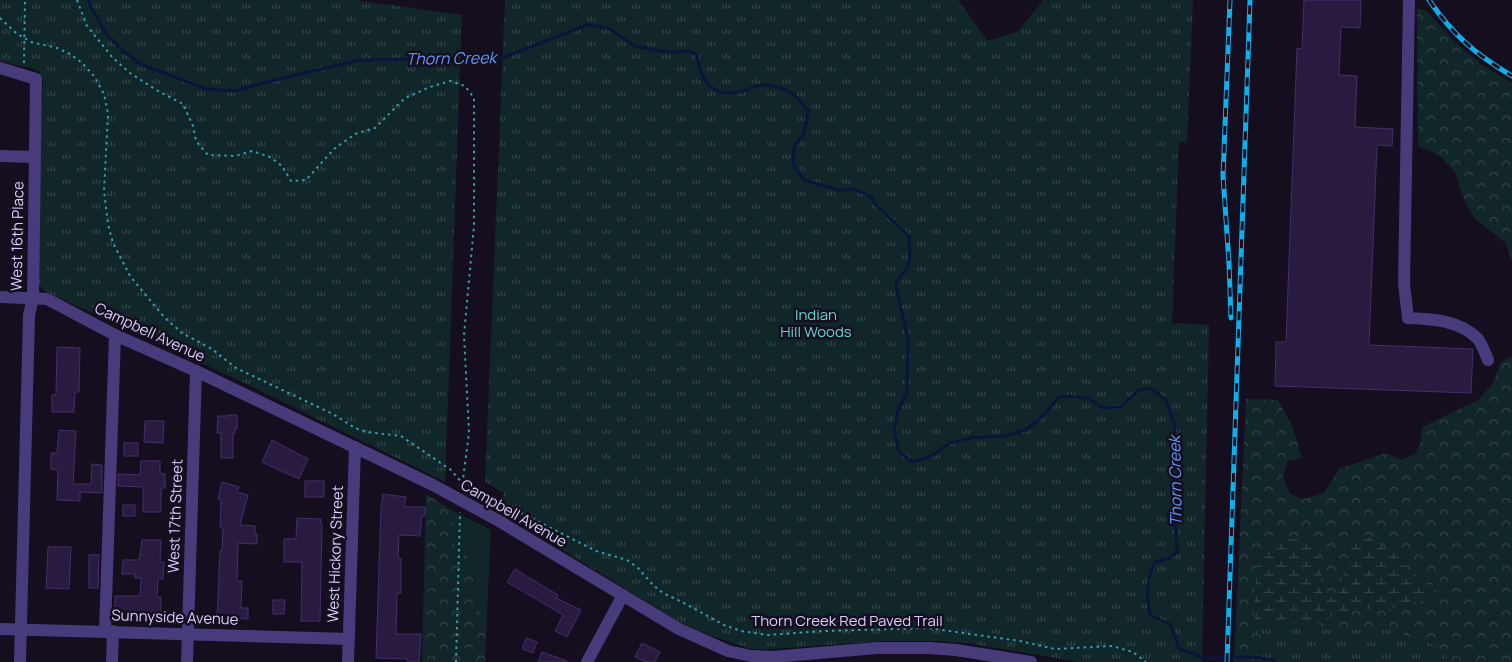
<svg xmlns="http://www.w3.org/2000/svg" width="1512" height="662" viewBox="0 0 1512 662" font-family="Manrope,sans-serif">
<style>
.grass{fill:#112629}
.forest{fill:url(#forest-crowns);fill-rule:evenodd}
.wetland{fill:url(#wetland-marsh)}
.park{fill:url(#park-tufts)}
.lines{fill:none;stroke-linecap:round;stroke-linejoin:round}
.stream{stroke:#0b153a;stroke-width:3}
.building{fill:#281b3f;stroke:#442e6a}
.path{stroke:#349fab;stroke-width:2;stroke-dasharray:2.5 4;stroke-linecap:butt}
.minor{stroke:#483b7c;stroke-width:12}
.rail-casing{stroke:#0cb0eb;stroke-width:5}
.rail{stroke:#140e1f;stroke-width:3;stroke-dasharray:9;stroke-linecap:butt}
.labels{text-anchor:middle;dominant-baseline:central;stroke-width:5;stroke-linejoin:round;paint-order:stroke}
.street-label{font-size:15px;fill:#dbcefd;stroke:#140e1f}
.park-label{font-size:15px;fill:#5fd8ce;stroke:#140e1f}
.water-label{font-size:16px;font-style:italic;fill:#6299f7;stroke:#140e1f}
</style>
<defs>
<pattern id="forest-crowns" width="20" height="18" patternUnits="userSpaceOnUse" patternTransform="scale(1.25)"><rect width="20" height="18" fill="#112629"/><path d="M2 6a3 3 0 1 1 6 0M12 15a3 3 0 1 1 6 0" fill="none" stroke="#334449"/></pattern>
<pattern id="wetland-marsh" width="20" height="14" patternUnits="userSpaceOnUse" patternTransform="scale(1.25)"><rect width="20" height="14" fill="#112629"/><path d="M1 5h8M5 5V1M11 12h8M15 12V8" fill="none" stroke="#334449"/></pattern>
<pattern id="park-tufts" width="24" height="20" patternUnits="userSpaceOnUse" patternTransform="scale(1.25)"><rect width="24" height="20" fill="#112629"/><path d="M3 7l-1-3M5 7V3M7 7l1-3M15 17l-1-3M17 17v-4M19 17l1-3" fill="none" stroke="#334449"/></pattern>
</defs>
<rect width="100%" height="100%" fill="#140e1f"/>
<polygon class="grass" points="453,511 491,530 487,616 474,608 473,561 453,543"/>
<g class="forest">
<polygon points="1417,8 1428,12 1455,42 1481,64 1512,83 1512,262 1506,243 1474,218 1464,199 1455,172 1440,156 1418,146"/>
<path d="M1512 356V662H1234L1246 399 1278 400 1292 426 1302 458 1288 461 1283 477 1290 494 1304 499 1324 493 1339 469 1386 453 1402 460 1415 454 1421 441 1422 427 1478 400 1493 383 1501 362ZM1280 539C1323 539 1320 556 1322 592L1333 597 1342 581 1351 539 1398 555 1410 572 1427 580V600L1401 604 1389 611 1369 609 1353 611 1326 619 1308 632 1256 636C1252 605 1255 573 1262 543Z"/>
<polygon points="426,494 453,511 453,543 473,561 474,608 487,616 485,662 422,662"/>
</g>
<path class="wetland" d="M1363 534 1398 555 1410 572 1427 580 1437 587 1427 600 1401 604 1389 611 1369 609 1353 611 1326 619 1308 632 1282 637 1256 636C1252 605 1255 573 1262 543 1282 538 1314 533 1320 560 1323 570 1321 582 1322 592L1333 597 1342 581 1351 539Z"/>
<g class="park">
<polygon points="0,0 355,0 462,15 445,482 234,378 44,291 39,285 39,195 43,80 40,72 34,69 0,61"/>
<polygon points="505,0 958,0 988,41 1018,31 1043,0 1193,0 1187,143 1179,142 1172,323 1209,325 1202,662 1081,662 973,644 939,641 882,641 773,649 751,649 709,635 676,620 500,511 504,493 485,482"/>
<polygon points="1259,619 1333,629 1390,630 1437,646 1451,662 1262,662 1262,646"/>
</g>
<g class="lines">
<path class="stream" d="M89 0 91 7 105 32 122 50 140 64 207 89 235 91 255 85 359 60 420 59 465 60 502 58 587 25 608 28 635 46 654 50 673 52 689 51 697 55C700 84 716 100 746 90 752 88 758 84 764 85 786 86 796 94 808 111L804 134 794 147 793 164 804 180 839 190 854 189 870 196 879 208 909 236 910 257 908 267 896 282 897 291 908 338 907 393 898 411 894 428 899 452 913 462 932 456 950 443 970 438 1005 436 1026 430 1044 415 1059 397 1071 396 1089 399 1103 408 1120 407 1140 389H1152L1166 400 1174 424 1178 465 1175 516 1177 552 1168 559 1155 562C1146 581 1146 595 1150 615L1171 625 1179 649 1206 658 1254 657 1274 660 1276 662"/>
</g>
<g class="building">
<polygon points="1304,0 1361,0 1360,28 1341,27 1339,75 1357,76 1355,127 1393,129 1392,146 1377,145 1369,345 1473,349 1471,393 1275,386 1276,342 1286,342 1297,48 1302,49"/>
<polygon points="57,347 80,348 79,392 75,392 74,412 52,412 52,395 56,395"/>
<polygon points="228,415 237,415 237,429 235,429 235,433 233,433 233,458 221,458 221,433 217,433 218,416 228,416"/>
<polygon points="145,421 164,421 163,443 144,442"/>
<polygon points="59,430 76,431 73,484 91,484 92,464 102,465 102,493 80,492 80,501 57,500 58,470 51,469 51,453 57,453"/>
<polygon points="272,440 308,459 299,479 262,462"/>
<rect x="124" y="443" width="14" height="13"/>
<polygon points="141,461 160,461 160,473 165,474 165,488 161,488 161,512 143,512 143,487 118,486 118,474 140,475"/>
<rect x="305" y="481" width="19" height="16"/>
<polygon points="222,482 239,487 237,492 248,495 240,525 255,526 255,534 257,534 257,544 238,543 237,581 242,581 241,608 248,608 248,619 217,618 220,551 222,551 223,528 220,528 221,500 218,499"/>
<polygon points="383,494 406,497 404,507 425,507 425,516 422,516 420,536 399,535 398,558 401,559 401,593 397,593 396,634 421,634 419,662 407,662 408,659 376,658 381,508"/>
<rect x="123" y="505" width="12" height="11"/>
<polygon points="297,518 321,519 321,524 322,525 320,621 301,621 302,562 284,562 284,539 296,539"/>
<polygon points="142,540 161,540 160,562 164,562 163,579 158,579 157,597 161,597 161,614 115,613 115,596 140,596 141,578 135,578 135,574 122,574 123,560 139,560"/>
<polygon points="48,547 71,547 69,589 46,588"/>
<polygon points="89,555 99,555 98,588 89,588"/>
<polygon points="515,569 558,595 556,598 581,610 567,637 555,631 563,615 507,582"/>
<polygon points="273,600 285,600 284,614 273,614"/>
<polygon points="526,638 537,642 533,653 522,649"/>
<polygon points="642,643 660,652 655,662 646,662 635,657"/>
<polygon points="542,652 567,661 567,662 538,662"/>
</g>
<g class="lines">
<g class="path">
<polyline points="77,0 87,26 113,58 130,73 158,91 183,104 193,126 196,141 208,155 235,156 252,151 270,157 282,166 291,181 306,180 334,149 355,134 375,128 405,98 430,87 450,81 465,86 474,98 474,226 464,335 469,433 462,487"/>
<polyline points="0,18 16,33 31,42 57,48 70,54 81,62 94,76 104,94 108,114 104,191 108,224 113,243 130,276 165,318 182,333 212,349 236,368 333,414 355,428 367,432 401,436 451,470 462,483 596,551 627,560 638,568 653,585 663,593 682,602 724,625 741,631 768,635 824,631 928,628 1020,641 1055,649 1112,646 1133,652 1146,662"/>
<polyline points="24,63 25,0"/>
<polyline points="456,662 460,512"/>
</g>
<g class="minor">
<path d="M1409 0 1404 284 1408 318C1432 319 1460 320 1478 339 1482 344 1485 353 1488 360"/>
<polyline points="0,68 36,79 33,298 29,315 20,662"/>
<polyline points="0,156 35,157"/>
<polyline points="0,297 47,299 115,335 196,371 433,485 499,521 679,629 728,651 751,656 773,657 877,648 929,648 956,650 1031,662"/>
<polyline points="0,629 349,639"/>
<polyline points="105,631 115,335"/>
<polyline points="112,662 113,631"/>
<polyline points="187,662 196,371"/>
<polyline points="348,662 355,447"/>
<polyline points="587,662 623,595"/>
</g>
<g class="rail-casing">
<g id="rail">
<polyline points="1230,0 1223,176 1229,263 1231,318"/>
<path d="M1429 0C1453 35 1475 54 1512 76"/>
<polyline points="1227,662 1250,0"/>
</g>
</g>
<use href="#rail" class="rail"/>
</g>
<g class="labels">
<g class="street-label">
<text transform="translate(17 236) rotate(-89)">West 16th Place</text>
<text transform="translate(150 332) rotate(25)">Campbell Avenue</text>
<text transform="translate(514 513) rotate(30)">Campbell Avenue</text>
<text transform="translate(175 516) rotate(-88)">West 17th Street</text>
<text transform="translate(335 554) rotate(-88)">West Hickory Street</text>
<text transform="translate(175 617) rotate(2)">Sunnyside Avenue</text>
<text x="847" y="620">Thorn Creek Red Paved Trail</text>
</g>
<g class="park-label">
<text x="816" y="314">Indian<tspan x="816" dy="17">Hill Woods</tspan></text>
</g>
<g class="water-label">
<text transform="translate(451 58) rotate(-1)">Thorn Creek</text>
<text transform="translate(1175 481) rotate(-91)">Thorn Creek</text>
</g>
</g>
</svg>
